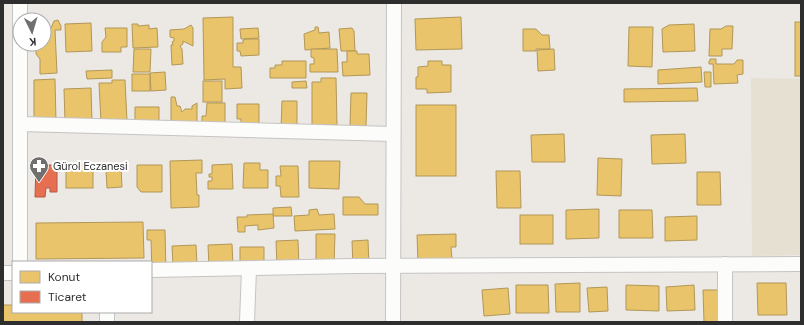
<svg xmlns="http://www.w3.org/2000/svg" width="804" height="325" viewBox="0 0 804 325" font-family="'DM Sans',sans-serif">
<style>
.education{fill:#e6e0d3}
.homes{fill:#e9c46a;stroke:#b19758}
.shops{fill:#e76f51;stroke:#b05c46}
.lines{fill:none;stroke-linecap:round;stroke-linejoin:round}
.minor-casing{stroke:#c5c4c5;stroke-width:16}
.minor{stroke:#fcfcfb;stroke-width:14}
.labels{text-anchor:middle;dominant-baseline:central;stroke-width:4;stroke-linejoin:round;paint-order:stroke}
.poi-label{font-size:11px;fill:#2e2e2e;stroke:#fff;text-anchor:start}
</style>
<rect width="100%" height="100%" fill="#ece8e4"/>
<polygon class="education" points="751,78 801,79 801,255 752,256"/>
<g class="homes">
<polygon points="233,17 233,67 241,67 242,88 225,89 225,79 204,80 203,18"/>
<polygon points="461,17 462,49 416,50 415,19"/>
<polygon points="58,20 61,26 61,30 55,30 57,73 40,74 40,59 36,54 36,44 44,44 44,24 45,24 45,28 51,28 54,21"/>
<rect x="795" y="22" width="6" height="54"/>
<polygon points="91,23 92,51 66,52 65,24"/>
<polygon points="132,24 138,24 138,26 149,25 149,29 157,28 158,47 133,48"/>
<polygon points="694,24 695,51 663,52 662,29 669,25"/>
<polygon points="191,25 193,28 193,46 183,41 183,44 180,46 182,49 183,64 172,65 171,45 173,45 172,42 174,41 174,38 170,37 170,30 184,29"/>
<polygon points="726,26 733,26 732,49 722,49 722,56 709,56 710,29 721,29"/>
<polygon points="315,27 318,27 319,33 329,32 330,48 305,50 304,34 315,30"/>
<polygon points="629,27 653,27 652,67 628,66"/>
<polygon points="105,28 127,28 127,47 121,47 121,52 102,52 102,42 106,37"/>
<polygon points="258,28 259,38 241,39 240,29"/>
<polygon points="352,28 354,31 355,51 341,51 339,29"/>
<polygon points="523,29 536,29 542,35 549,35 550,49 536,49 536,51 523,51"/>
<polygon points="247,39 259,39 259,55 241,56 240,51 237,51 237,43 243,43 243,40"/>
<polygon points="134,49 151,49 150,72 133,72"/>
<polygon points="311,49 337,49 338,72 310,72 310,64 314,64 314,58 311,57"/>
<polygon points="554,49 555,70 538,71 537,50"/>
<polygon points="347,51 357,51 357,54 369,54 370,75 343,76 342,62 347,62"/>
<polygon points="710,59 716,59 716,64 734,64 737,60 743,60 743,74 737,75 738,83 714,84 713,64 709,64 709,61 710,61"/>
<polygon points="282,61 306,61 306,78 270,78 270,68 275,68 275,65 282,65"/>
<polygon points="428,61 442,61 442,65 451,65 451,92 427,93 427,89 416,89 416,77 418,77 418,67 428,66"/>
<polygon points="701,67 702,82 658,84 658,70"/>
<polygon points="112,70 112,78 87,79 86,71"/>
<polygon points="165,72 166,90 151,91 150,73"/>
<polygon points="704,72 711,72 711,87 705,87"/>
<rect x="132" y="74" width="18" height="17"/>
<polygon points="321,78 336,78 337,125 312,125 312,82 321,82"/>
<polygon points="55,79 56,122 34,122 34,80"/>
<polygon points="112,80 125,80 127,121 101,122 99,83 112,83"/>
<rect x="203" y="81" width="19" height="21"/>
<polygon points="306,81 307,88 292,88 292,82"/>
<polygon points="91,88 92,122 65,122 64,89"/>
<polygon points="697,88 698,101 624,102 624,89"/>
<polygon points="351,93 367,93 366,126 350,126"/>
<polygon points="171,97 175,97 177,106 180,106 182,112 185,109 192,109 192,106 197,103 197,126 171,126"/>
<polygon points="282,101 297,101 297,128 281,128"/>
<polygon points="207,103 225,103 225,126 202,126 202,116 206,116"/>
<polygon points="237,104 259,104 259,127 241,127 241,119 237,119"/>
<rect x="416" y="105" width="40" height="71"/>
<polygon points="135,107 159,107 159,132 135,126"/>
<polygon points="564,134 565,162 532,162 531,135"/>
<polygon points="685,134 686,163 652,164 651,135"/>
<polygon points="598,158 622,159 621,196 597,195"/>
<polygon points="202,160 202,173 196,173 197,195 199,195 199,207 171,208 170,161"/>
<polygon points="309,161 340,161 339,189 309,188"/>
<polygon points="244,163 260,163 260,170 268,170 268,188 243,188"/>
<rect x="66" y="164" width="27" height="24"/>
<polygon points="232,164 233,189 208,189 208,181 212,181 212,177 209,177 209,174 212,174 212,165"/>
<polygon points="115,165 116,170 117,167 121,167 122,187 107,188 106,170 110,166"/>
<polygon points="137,165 162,165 162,192 141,192 137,187"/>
<polygon points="280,166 298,166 299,197 281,197 280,186 276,186 276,176 281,176"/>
<polygon points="496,171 520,171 521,208 497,208"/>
<polygon points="697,172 720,172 721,205 697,205"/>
<polygon points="343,197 359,197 365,204 378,204 378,215 343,215"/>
<polygon points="291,207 292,216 273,216 273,208"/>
<polygon points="317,209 319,215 334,214 335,229 295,231 294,216 309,215 309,210"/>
<polygon points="599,209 599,238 566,239 566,210"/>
<polygon points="619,210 652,210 653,238 619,238"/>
<polygon points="273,214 274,228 258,230 258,225 245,226 245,232 238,232 237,217 247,217 247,215"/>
<rect x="520" y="215" width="33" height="29"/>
<polygon points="697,216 697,240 665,241 665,217"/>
<polygon points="143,222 144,258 36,259 36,223"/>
<polygon points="147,230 165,230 166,274 152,274 151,240 147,240"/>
<polygon points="316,234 335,234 334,265 316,265"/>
<polygon points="456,234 456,247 451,247 452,260 418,262 417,235"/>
<polygon points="298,240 299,266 277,267 276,241"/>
<polygon points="368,240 369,265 353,266 352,241"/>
<polygon points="232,244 233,265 209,266 208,245"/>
<polygon points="196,245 197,265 173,266 172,246"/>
<polygon points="240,247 264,247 264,265 240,264"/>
<polygon points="580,283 580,312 556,312 555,284"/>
<polygon points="757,283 786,283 787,315 758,315"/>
<polygon points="516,285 548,285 549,313 516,313"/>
<polygon points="626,285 659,286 659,311 626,310"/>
<polygon points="694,285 695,310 667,311 666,287"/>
<polygon points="607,287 608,311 589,312 587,288"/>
<polygon points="508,288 510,314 484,316 482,290"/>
<polygon points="703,290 731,290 731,322 704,322"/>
<polygon points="3,305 13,305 13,312 82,312 82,322 3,322"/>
</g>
<polygon class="shops" points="36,165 53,165 57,169 57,192 50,192 50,188 46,188 45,197 35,197"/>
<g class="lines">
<g class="minor-casing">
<g id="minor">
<polyline points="20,3 20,262"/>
<polyline points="20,124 393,134"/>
<polyline points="725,264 725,322"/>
<polyline points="151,270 353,266 801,264"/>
<polyline points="3,273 13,273"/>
<polyline points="107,322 107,312"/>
<polyline points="247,322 249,269"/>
<polyline points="393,322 394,3"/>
</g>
</g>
<use href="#minor" class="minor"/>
</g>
<defs>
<g id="pharmacy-pin" transform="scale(1)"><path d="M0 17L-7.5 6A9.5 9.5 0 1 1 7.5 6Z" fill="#706f6e" stroke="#fff"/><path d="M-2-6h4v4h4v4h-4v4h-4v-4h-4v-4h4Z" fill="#fff"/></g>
</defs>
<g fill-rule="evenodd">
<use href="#pharmacy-pin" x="39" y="166"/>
</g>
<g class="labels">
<g class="poi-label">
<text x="53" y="166">Gürol Eczanesi</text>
</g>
</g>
<rect width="804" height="325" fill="none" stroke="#2e2e2e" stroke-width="8"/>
<rect x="12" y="261" width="140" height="52" fill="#ffffff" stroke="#ababab"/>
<rect x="20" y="271" width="20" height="12" fill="#e9c46a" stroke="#ababab"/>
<text x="48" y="281" font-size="12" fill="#2e2e2e">Konut</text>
<rect x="20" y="291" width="20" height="12" fill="#e76f51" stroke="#ababab"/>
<text x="48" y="301" font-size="12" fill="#2e2e2e">Ticaret</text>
<g transform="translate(32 32) rotate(175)"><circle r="19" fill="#ffffff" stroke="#ababab"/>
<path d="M0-3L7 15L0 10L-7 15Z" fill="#706f6e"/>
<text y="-6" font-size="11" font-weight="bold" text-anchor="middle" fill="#2e2e2e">K</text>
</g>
</svg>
